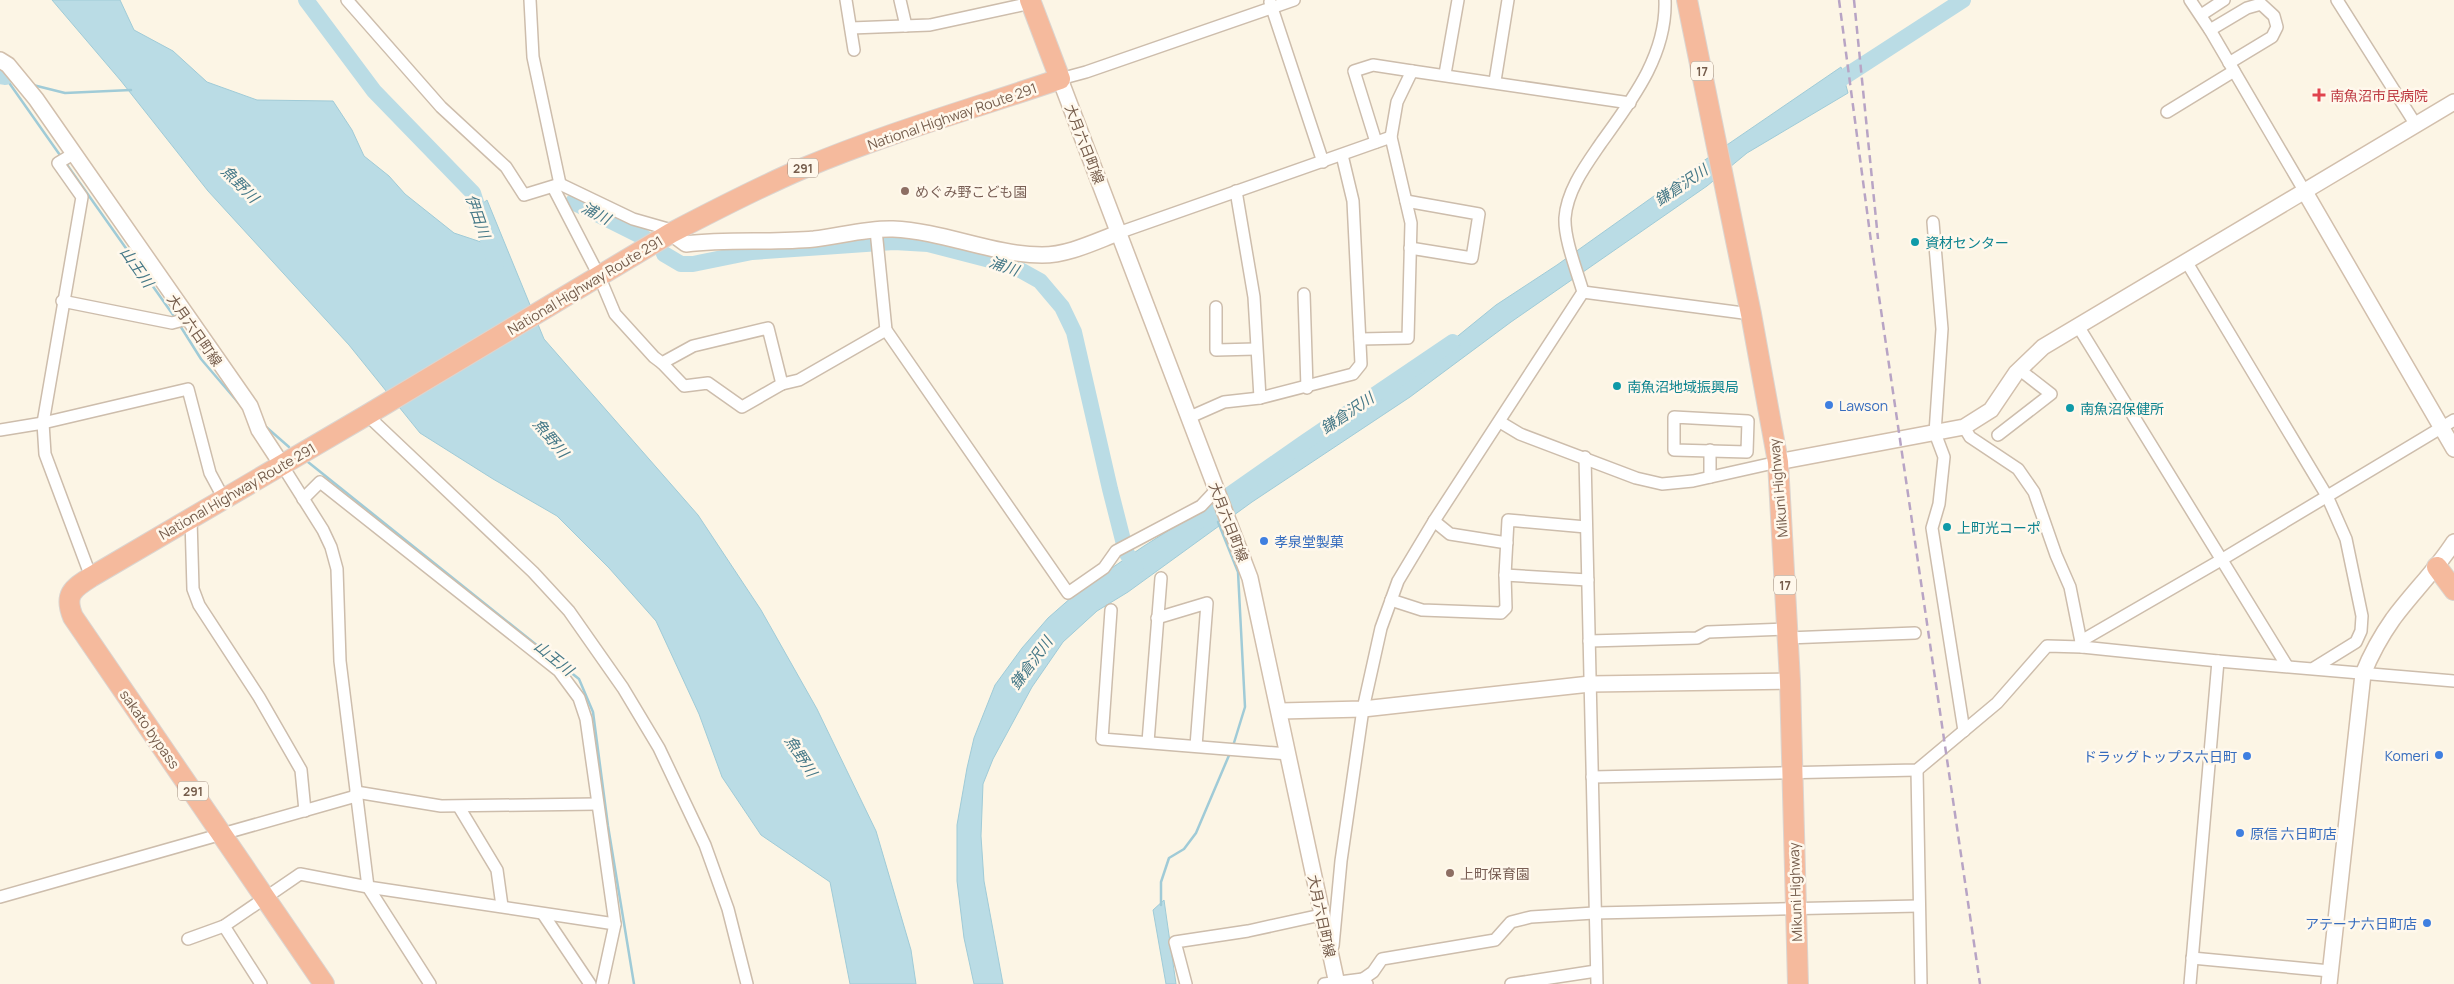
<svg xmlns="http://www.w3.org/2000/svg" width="2454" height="984" viewBox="0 0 2454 984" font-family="Manrope,'Noto Sans JP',sans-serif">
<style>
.water{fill:#badce5;stroke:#a0cbd7}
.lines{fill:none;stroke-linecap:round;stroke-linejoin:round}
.stream{stroke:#a0cbd7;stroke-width:2.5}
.river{stroke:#badce5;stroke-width:16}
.street-casing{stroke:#cdbdac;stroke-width:14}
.secondary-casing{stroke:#d2bfac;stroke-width:18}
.highway-casing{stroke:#dbd5d0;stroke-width:22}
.street{stroke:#fff;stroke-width:11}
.secondary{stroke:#fff;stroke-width:15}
.highway{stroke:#f5ba9d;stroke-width:20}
.rail{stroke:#b8a4c5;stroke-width:2.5;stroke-dasharray:8 5;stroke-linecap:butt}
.health-dot{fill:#e0444e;stroke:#fff8ec;stroke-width:2}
.education-dot{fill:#8d6e63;stroke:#fff8ec;stroke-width:2}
.culture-dot{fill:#0f9aa8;stroke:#fff8ec;stroke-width:2}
.shop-dot{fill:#3f7fe0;stroke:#fff8ec;stroke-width:2}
.labels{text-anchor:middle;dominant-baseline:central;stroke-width:5;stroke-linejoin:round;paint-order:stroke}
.shield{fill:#fff8ec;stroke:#9e8b7b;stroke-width:1}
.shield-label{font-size:12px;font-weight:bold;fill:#755c4b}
.health-label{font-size:14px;fill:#be3a42;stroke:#fff8ec;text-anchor:start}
.street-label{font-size:14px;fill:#755c4b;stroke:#fff8ec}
.education-label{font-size:14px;fill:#785e54;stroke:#fff8ec;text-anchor:start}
.culture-label{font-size:14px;fill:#0d838f;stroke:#fff8ec;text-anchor:start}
.shop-label{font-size:14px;fill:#366cbe;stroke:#fff8ec;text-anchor:start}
.water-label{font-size:15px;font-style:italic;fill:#457887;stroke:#fff8ec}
</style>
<rect width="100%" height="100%" fill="#fcf5e5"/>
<g class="water">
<polygon points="52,0 120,0 134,30 173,51 207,82 257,100 333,101 352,130 364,156 389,176 405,194 454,233 496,247 482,204 487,200 544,339 698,515 761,610 817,709 876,831 911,950 916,984 850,984 830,882 761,835 722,777 699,714 656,621 609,568 557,516 493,479 420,433 349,345 208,191 121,81"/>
<polygon points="1841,67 1848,93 1747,153 1707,186 1511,322 1410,397 1252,502 1128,592 1097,611 1063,642 1032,687 993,759 983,784 981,836 984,881 1003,984 974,984 964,938 957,881 957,825 967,768 974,738 995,685 1022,648 1048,618 1081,589 1144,546 1193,515 1242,492 1400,383 1496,305 1557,265 1699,164"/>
<polygon points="1164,900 1176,984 1166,984 1153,910"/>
</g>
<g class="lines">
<g class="stream">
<polyline points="5,77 62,158"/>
<polyline points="33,85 65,93 131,90"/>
<polyline points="65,162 176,319"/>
<polyline points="179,324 201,359 242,407"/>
<polyline points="265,426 289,447"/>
<polyline points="308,462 579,679 593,712 608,826 634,984"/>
<polyline points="1218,522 1238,572 1245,707 1233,746"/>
<polyline points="1161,905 1161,882 1169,858 1184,849 1196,833 1230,753"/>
</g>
<g class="river">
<polyline points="306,0 374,91 473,193 496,265"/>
<polyline points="0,76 5,77"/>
<polyline points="1824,90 1963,0"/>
<polyline points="573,202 645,238"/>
<polyline points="664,254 681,264 693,264 752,252 894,242 928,244 1013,266 1040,281 1062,307 1074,332 1110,489 1126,552 1136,569"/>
<polyline points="1197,522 1212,507 1305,442 1453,342"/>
</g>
<g class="street-casing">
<g id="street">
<polyline points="347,0 441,107 506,167 524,195 560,184 633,219 668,229 671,233"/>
<polyline points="530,0 533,57 560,184"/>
<polyline points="846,0 854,50"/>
<polyline points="900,0 906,26"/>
<polyline points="2190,0 2210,30 2305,192"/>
<polyline points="2337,0 2416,125"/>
<polyline points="1270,2 1323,162"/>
<polyline points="2201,15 2224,0"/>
<polyline points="851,28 930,25 1031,3"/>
<polyline points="2210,30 2247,8 2261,4 2274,16 2277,27 2272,37 2229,63"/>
<polyline points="1445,74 1458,0"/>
<polyline points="1060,79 1086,72 1294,0"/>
<polyline points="1495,81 1508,0"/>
<polyline points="2167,112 2234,71"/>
<polyline points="1376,142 1354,71 1373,65 1412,71"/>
<polyline points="73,154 58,163 82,197 43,423 45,454 91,577"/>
<polyline points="553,187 595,268"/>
<polyline points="1236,191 1254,297 1260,398"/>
<polyline points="1406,201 1479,214 1472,258 1410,248"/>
<polyline points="1933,222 1942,329 1935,433 1944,457 1939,504 1932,528 1964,731"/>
<polyline points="876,230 886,330 1068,593 1104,568 1116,551 1201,506 1217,489"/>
<polyline points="1118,233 1391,137"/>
<polyline points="2186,261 2327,496 2346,539 2362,616 2361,631 2356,642 2314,668"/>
<polyline points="602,283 615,314 654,357 662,363 693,346 768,328 782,384 799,380 886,330"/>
<polyline points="1583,292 1751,314"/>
<polyline points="1304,294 1307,388"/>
<polyline points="62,301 172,323 187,319"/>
<polyline points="1216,307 1216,350 1256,349"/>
<polyline points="2078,326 2287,666"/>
<polyline points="1360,339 1408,338 1411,223 1391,137 1397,102 1412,71 1630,103"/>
<polyline points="662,363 684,386 708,383 742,407 782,384"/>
<polyline points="367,415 533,572 569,611 623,688 659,748 705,845 728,909 747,984"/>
<polyline points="1190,417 1224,402 1260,398 1353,374 1361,364 1353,201 1342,155"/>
<polygon points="1674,417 1748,421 1747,452 1674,450"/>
<polyline points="1500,422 1520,434 1636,478 1662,484 1693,481 1778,462"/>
<polyline points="1964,427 1970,437 2018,469 2034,492 2056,555 2070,587 2082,647"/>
<polyline points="0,430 43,423 188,389 210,473 224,499"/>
<polyline points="1998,435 2051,394 2020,370"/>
<polyline points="1585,457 1597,984"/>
<polyline points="282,465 323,530 331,547 337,569 340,661 368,887 430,984"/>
<polyline points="1710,477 1710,450"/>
<polyline points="303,499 320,482 559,671 579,698 586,719 615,924 602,984"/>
<polyline points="191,519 193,589 199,605 259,697 301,770 305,811"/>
<polyline points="1434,521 1450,534 1507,543"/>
<polyline points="1505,575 1588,580"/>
<polyline points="1391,600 1422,610 1501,613 1506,608 1505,575 1508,520 1586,527"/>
<polyline points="1111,610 1102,739 1288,754"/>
<polyline points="1157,618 1207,603 1196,746"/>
<polyline points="1787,638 1915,633"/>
<polyline points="1589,641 1697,638 1708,632 1787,629"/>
<polyline points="2081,641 2221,560 2454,420"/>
<polyline points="1148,742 1161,578"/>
<polyline points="1917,770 1921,984"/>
<polyline points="1592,777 1917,770 1997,703 2047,646 2082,647 2218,661 2454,681"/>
<polyline points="356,792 441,806 597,804"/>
<polyline points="459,807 497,870 502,906"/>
<polyline points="0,897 356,796"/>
<polyline points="543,914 590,984"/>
<polyline points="224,926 261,984"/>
<polyline points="188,939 224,926 300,874 368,887 615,924"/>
<path d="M1333 946 1341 861 1363 709 1381 628 1398 581 1434 521 1583 292C1577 271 1564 239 1565 218 1567 190 1586 165 1601 143 1632 100 1667 55 1665 0"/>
<polyline points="2192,958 2330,971"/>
<polyline points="1363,979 1373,972 1382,959 1495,940 1511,922 1531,917 1594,913 1919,906"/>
<polyline points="1186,984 1175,942 1248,931 1321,915"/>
<polyline points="1324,984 1363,979 1367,984"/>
<polyline points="1511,984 1596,971"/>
<polyline points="2190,984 2218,661"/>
</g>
</g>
<g class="secondary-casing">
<g id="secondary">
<polyline points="0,60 8,65 36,99 250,406 259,430 282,465"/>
<polyline points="1060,79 1250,578 1337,984"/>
<polyline points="2305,192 2454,449"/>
<path d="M671 233 686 244C729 239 771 243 814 239 840 236 867 228 893 229 943 231 993 255 1042 255 1068 255 1094 242 1118 233"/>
<polyline points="1778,462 1964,427 1991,410 2016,373 2043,347 2454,102"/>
<polyline points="1280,711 1363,709 1590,684 1790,681"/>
<path d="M2329 984 2363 674C2371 654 2381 636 2393 619 2413 592 2436 570 2454 542"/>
</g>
</g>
<g class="highway-casing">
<g id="highway">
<polyline points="1687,0 1751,314 1778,462 1790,681 1798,984"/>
<polyline points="2437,567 2454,590"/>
<path d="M324 984 73 617C64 595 72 589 91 577L367 415 671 233C715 210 759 187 804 168 887 133 975 108 1060 79L1030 0"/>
</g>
</g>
<use href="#street" class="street"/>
<use href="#secondary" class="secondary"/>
<use href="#highway" class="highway"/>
<g class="rail">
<polyline points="1839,0 1872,249 1980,984"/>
<polyline points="1854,0 1878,239"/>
</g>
</g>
<path class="health-dot" d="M2316.5 87.5h5v5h5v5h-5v5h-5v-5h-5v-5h5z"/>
<g class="education-dot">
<circle cx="905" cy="191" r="5"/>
<circle cx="1450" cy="873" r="5"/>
</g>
<g class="culture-dot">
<circle cx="1915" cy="242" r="5"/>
<circle cx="1617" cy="386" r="5"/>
<circle cx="2070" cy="408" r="5"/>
<circle cx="1947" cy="527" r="5"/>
</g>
<g class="shop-dot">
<circle cx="1829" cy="405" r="5"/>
<circle cx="1264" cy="541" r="5"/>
<circle cx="2439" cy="755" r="5"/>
<circle cx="2247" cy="756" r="5"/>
<circle cx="2240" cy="833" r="5"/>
<circle cx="2427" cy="923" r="5"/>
</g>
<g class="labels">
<g class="shield">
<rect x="1691" y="61.5" width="22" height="19" rx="4"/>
<rect x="788" y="158.5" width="30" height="19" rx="4"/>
<rect x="1774" y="575.5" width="22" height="19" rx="4"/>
<rect x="178" y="781.5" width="30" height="19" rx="4"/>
</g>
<g class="shield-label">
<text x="1702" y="71">17</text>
<text x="803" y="168">291</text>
<text x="1785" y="585">17</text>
<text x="193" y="791">291</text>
</g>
<g class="health-label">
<text x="2330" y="95">南魚沼市民病院</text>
</g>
<g class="street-label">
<text transform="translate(952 116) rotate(-19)">National Highway Route 291</text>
<text transform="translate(1085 144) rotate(69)">大月六日町線</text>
<text transform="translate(585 285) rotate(-31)">National Highway Route 291</text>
<text transform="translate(195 330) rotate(55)">大月六日町線</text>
<text transform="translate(1778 488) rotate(-95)">Mikuni Highway</text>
<text transform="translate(237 491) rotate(-30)">National Highway Route 291</text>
<text transform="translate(1229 522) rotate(69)">大月六日町線</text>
<text transform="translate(150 729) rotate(55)">sakato bypass</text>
<text transform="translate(1795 892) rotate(-92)">Mikuni Highway</text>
<text transform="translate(1322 916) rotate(78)">大月六日町線</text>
</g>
<g class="education-label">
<text x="915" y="191">めぐみ野こども園</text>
<text x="1460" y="873">上町保育園</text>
</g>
<g class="culture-label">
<text x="1925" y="242">資材センター</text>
<text x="1627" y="386">南魚沼地域振興局</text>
<text x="2080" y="408">南魚沼保健所</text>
<text x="1957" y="527">上町光コーポ</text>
</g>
<g class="shop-label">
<text x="1839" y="405">Lawson</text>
<text x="1274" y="541">孝泉堂製菓</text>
<text x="2429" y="755" text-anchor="end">Komeri</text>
<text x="2237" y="756" text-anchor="end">ドラッグトップス六日町</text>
<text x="2250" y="833">原信 六日町店</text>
<text x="2417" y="923" text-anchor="end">アテーナ六日町店</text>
</g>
<g class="water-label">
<text transform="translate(240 184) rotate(45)">魚野川</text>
<text transform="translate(1681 185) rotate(-34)">鎌倉沢川</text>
<text transform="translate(596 213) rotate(27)">浦川</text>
<text transform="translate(478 216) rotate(71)">伊田川</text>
<text transform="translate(1004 266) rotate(19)">浦川</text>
<text transform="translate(137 267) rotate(55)">山王川</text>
<text transform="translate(1347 413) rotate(-34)">鎌倉沢川</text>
<text transform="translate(551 438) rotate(50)">魚野川</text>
<text transform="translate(554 658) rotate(39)">山王川</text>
<text transform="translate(1031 663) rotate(-54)">鎌倉沢川</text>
<text transform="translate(801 756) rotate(57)">魚野川</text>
</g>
</g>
</svg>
